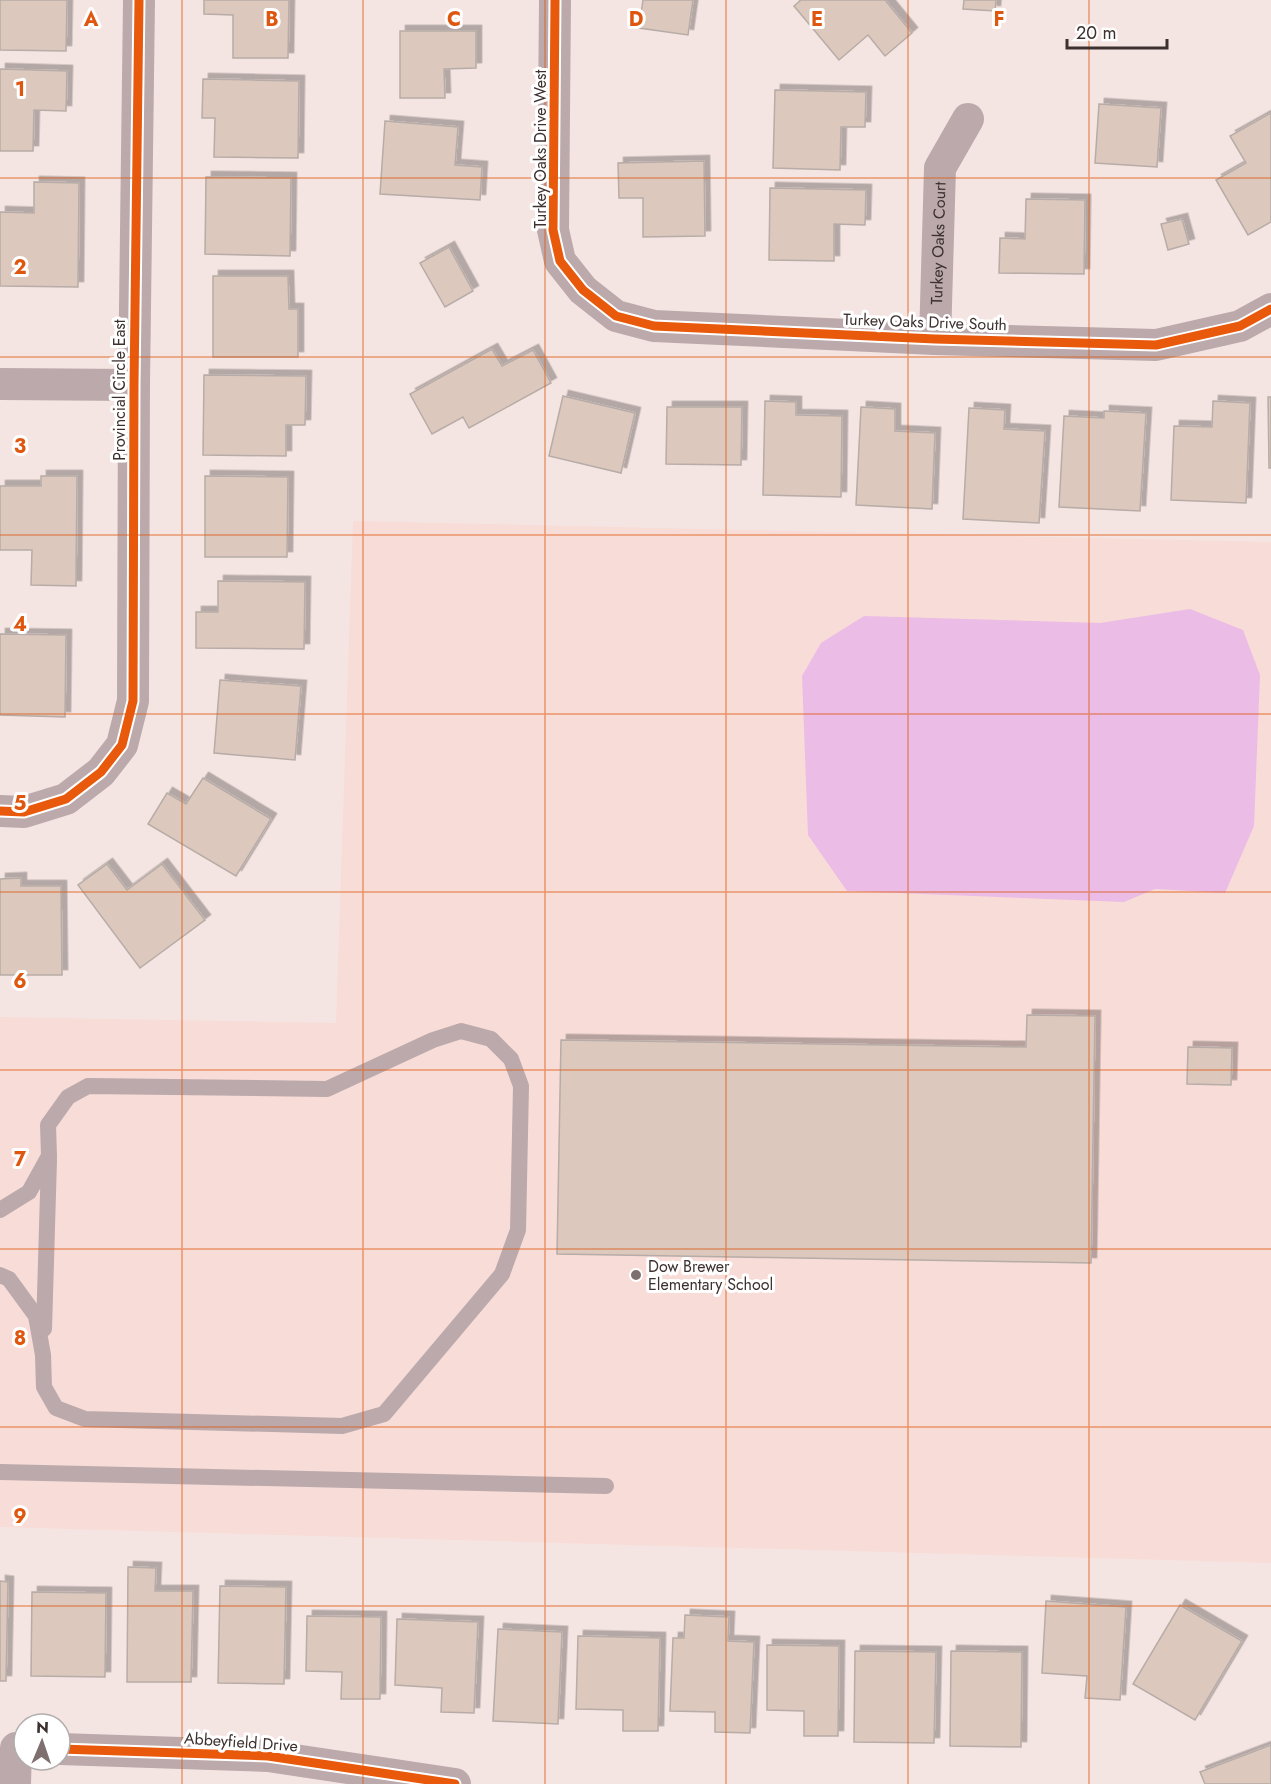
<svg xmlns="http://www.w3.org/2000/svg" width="1271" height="1784" viewBox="0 0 1271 1784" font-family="Jost,sans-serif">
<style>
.built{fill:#f8dcd7}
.water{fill:#ebbce6}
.building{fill:#dcc8bd;stroke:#b7aca7;stroke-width:1.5;filter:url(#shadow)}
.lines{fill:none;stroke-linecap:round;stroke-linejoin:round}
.service{stroke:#bba9ac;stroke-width:16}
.minor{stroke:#bba9ac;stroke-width:32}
.cycleway-casing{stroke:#fff;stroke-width:13}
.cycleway{stroke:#e8590c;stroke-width:9}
.grid{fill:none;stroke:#df570e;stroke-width:1.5;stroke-opacity:0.55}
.poi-dot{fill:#7d706e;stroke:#fff;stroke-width:2}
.labels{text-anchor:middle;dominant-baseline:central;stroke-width:6;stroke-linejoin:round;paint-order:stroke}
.street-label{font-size:16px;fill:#3c312f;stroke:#fff}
.poi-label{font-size:16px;fill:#3c312f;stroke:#fff;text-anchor:start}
.grid-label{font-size:20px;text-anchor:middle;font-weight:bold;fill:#df570e;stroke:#fff;stroke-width:6;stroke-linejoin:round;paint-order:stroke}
</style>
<defs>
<filter id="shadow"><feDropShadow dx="5.5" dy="-5.5" stdDeviation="0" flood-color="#0004"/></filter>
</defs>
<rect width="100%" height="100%" fill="#f5e5e2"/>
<polygon class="built" points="353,521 1271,542 1271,1563 0,1527 0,1017 336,1023"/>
<polygon class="water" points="1190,609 1243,630 1260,675 1254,826 1225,893 1155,889 1124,902 847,891 808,835 802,676 821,643 864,616 1100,623"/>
<g class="building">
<polygon points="0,0 67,0 66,51 0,50"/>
<polygon points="204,0 289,0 288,58 233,58 233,15 204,14"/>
<polygon points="643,0 693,0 688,35 639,28"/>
<polygon points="801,0 885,0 912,33 885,56 868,35 839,60 794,6"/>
<polygon points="964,0 996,0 995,11 963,9"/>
<polygon points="400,31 476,31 476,68 444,69 445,98 400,98"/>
<polygon points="0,69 67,71 66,111 34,110 33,151 0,151"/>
<polygon points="203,79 299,81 298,158 214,157 215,118 202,118"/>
<polygon points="775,90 866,92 865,127 841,127 840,170 773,168"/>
<polygon points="1099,104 1161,108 1157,167 1095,163"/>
<polygon points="1271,113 1271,222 1248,235 1216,180 1246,163 1230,136"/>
<polygon points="385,121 458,127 455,165 482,167 480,200 380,194"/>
<polygon points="704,161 705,236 643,237 643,198 619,198 618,163"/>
<polygon points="206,177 291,178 290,256 205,254"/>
<polygon points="34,182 79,183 78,287 0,286 0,212 34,213"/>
<polygon points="770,188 866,190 865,225 834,224 834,261 769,260"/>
<polygon points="1026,199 1085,200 1084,274 999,273 1000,238 1025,239"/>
<polygon points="1182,219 1189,244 1168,250 1161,224"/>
<polygon points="449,247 473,291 445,307 420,263"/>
<polygon points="213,276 288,276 289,309 298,309 298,357 213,357"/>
<polygon points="492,349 502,366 533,350 551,383 469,428 463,417 432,434 410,394"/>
<polygon points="204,375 306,376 305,425 286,425 286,456 203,455"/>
<polygon points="563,396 635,413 621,473 549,456"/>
<polygon points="1268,397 1271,397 1271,468 1269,468"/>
<polygon points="765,401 796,402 796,415 842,416 841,497 763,495"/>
<polygon points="1213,401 1250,403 1246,503 1171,500 1174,426 1212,427"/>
<polygon points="667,407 742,407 741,465 666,464"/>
<polygon points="861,407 895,409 895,431 935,433 932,509 856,505"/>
<polygon points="969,408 1005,410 1004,429 1045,431 1039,523 963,519"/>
<polygon points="1104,411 1146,413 1140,511 1059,507 1064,416 1104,418"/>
<polygon points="41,476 77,476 76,586 31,585 32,550 0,550 0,486 41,486"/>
<polygon points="205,476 288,477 287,557 205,557"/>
<polygon points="218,581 305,582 304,649 196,648 196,612 218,612"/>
<polygon points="0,634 66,635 65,717 0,715"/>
<polygon points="220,680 301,686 295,760 214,753"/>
<polygon points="203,778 271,819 236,876 148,824 167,793 186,804"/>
<polygon points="107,864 127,890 162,864 205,920 140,968 78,885"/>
<polygon points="21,878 21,886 61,886 62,975 0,975 0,879"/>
<polygon points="1027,1015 1095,1016 1091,1263 557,1254 561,1040 1026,1047"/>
<polygon points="1188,1047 1232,1048 1231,1085 1187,1084"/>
<polygon points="128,1567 156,1568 155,1591 193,1591 191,1682 127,1682"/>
<polygon points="0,1581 8,1582 6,1681 0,1681"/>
<polygon points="220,1586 286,1587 284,1684 218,1683"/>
<polygon points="32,1592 106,1593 105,1677 31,1676"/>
<polygon points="1046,1601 1126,1607 1120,1700 1085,1698 1087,1676 1042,1673"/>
<polygon points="1180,1605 1242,1641 1195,1720 1133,1684"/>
<polygon points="685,1615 729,1617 728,1641 754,1642 750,1733 715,1732 715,1712 670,1711 673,1638 684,1638"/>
<polygon points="307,1616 381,1617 380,1699 341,1699 342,1672 306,1671"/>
<polygon points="397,1619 478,1622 474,1713 441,1712 442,1688 395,1685"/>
<polygon points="498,1629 562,1632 558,1724 493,1721"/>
<polygon points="578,1636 660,1638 658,1731 623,1731 623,1710 576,1709"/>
<polygon points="767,1645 839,1646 838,1736 804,1736 804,1711 767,1710"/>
<polygon points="855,1651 936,1652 934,1743 854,1742"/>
<polygon points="951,1651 1022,1652 1021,1747 950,1746"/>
<polygon points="1271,1745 1271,1784 1205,1784 1200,1772"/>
</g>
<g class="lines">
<g class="service">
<polyline points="0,1210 29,1192 49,1156 48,1125 68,1097 88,1086 327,1089 433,1040 461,1031 491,1039 511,1059 521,1086 518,1230 502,1274 384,1414 342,1426 85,1419 56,1408 44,1387 43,1355 36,1316 9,1279 0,1275"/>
<polyline points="44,1329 49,1160"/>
<polyline points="0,1472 606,1486"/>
</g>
<g class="minor">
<polyline points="555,0 553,230 560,261 583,290 616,316 654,326 935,339 1156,345 1240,326 1271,309"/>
<path id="s1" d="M935 339 940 168 968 119"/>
<polyline points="0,384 134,385"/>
<polyline points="0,811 24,812 66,799 101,772 122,745 133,701 134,385 139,0"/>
<polyline points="60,1749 268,1756 455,1784"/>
<polyline points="15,1784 16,1748"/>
</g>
<g class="cycleway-casing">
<g id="cycleway">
<polyline points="555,0 553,230 560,261 583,290 616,316 654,326 935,339 1156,345 1240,326 1271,309"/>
<polyline points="0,811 24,812 66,799 101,772 122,745 133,701 134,385 139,0"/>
<polyline points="60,1749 268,1756 455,1784"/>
</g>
</g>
<use href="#cycleway" class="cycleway"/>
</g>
<path class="grid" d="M182 0V1784M363 0V1784M545 0V1784M726 0V1784M908 0V1784M1089 0V1784M0 178H1271M0 357H1271M0 535H1271M0 714H1271M0 892H1271M0 1070H1271M0 1249H1271M0 1427H1271M0 1606H1271"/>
<circle class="poi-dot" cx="636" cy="1275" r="6"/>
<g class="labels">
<g class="street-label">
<text transform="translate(540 149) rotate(-90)">Turkey Oaks Drive West</text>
<text stroke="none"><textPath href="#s1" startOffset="96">Turkey Oaks Court</textPath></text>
<text transform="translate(925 322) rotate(2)">Turkey Oaks Drive South</text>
<text transform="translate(119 390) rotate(-90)">Provincial Circle East</text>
<text transform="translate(241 1742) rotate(4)">Abbeyfield Drive</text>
</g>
<g class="poi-label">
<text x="648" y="1266">Dow Brewer<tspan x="648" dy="18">Elementary School</tspan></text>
</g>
</g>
<g class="grid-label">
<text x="91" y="26">A</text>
<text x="272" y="26">B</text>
<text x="454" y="26">C</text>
<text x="636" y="26">D</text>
<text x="817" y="26">E</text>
<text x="999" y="26">F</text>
<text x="20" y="96">1</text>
<text x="20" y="274">2</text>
<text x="20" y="453">3</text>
<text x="20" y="631">4</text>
<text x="20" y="810">5</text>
<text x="20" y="988">6</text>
<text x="20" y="1166">7</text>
<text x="20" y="1345">8</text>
<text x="20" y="1523">9</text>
</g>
<g transform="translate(42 1742) rotate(2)"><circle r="28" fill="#ffffff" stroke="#b1adac" stroke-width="1.5"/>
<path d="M0-4.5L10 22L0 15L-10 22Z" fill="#7d706e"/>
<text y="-9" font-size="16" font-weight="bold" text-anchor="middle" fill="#3c312f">N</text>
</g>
<path d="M1067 39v9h100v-9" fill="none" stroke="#3c312f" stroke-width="3"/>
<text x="1076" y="39" font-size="18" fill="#3c312f" stroke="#ffffff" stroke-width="4.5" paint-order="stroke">20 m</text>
</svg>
